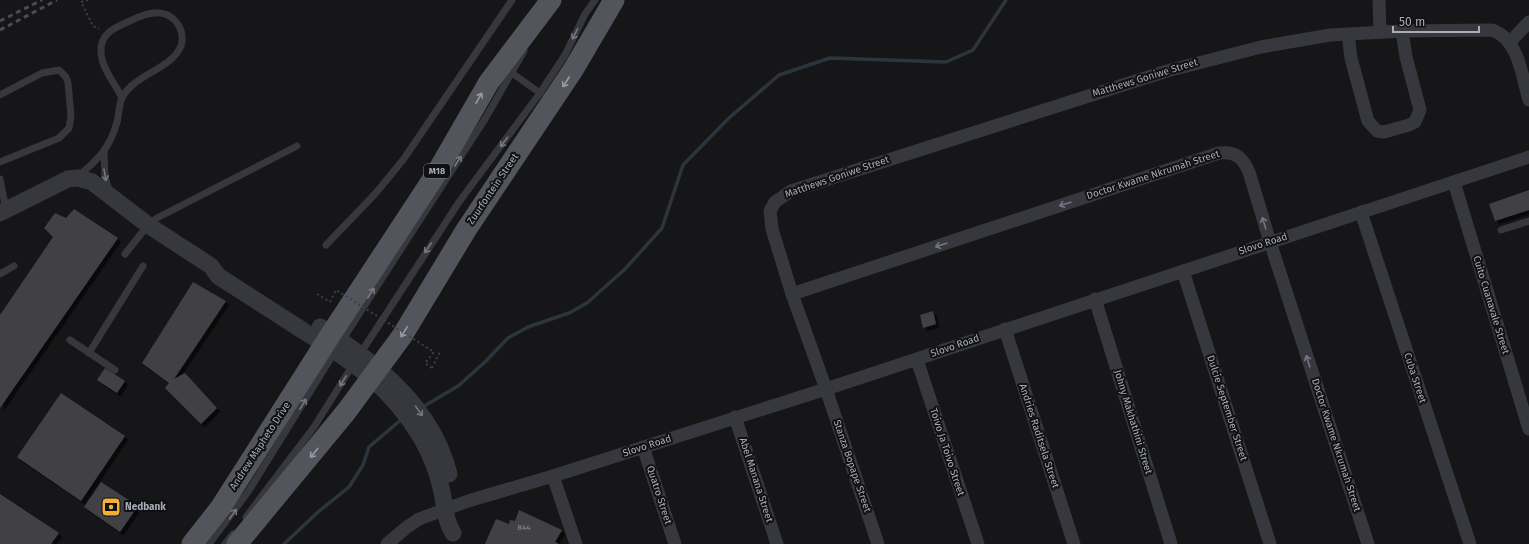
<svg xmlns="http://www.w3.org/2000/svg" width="1529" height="544" viewBox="0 0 1529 544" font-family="'Fira Sans',sans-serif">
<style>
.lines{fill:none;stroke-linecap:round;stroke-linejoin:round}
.stream{stroke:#2c353c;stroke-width:3.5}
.building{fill:#404145;filter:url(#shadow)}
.path{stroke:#3d3f44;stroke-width:2;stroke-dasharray:2 3;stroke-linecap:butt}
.service{stroke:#37383d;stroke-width:7}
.minor{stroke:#37383d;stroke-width:13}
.tertiary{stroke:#37383d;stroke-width:17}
.primary{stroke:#53555c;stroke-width:21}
.rail{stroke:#4a4c52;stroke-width:3;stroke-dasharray:5 4;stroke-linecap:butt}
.path-bridge{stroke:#3d3f44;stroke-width:2;stroke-dasharray:2 3;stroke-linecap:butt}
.oneway{stroke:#757881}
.oneway2{stroke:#979ba6}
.labels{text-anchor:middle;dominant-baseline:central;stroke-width:4;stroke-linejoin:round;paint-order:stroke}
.number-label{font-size:8px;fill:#8e929b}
.shield{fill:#111113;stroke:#7b7e86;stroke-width:1}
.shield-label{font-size:9px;font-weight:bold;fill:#a8adb8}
.street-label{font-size:10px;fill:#a8adb8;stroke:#111113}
.poi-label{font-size:10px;font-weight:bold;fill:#a8adb8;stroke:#111113;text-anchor:start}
</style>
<defs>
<filter id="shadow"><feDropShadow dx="3.5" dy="3.5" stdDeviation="0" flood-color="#0009"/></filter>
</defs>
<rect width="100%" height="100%" fill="#161618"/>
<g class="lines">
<g class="stream">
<polyline points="421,408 458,386 485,362 508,338 528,327 569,313 587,303 625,269 662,228 683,165 729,118 779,75 830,58 946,62 973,50 1006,0"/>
<polyline points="284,544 318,512 349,487 363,465 369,447 403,418"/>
</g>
</g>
<g class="building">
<polygon points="1529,190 1529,210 1495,221 1489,204"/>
<polygon points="74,209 118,238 0,408 0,315 53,237 44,228 55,213 66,218"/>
<polygon points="193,282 226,301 174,379 185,373 217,408 201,424 165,388 169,383 142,363"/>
<polygon points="933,311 936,324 923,328 920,315"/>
<polygon points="105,368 125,381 117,393 97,380"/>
<polygon points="61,393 125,436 81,501 17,457"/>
<polygon points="101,482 138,506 120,532 84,507"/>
<polygon points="0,494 59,533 51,544 0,544"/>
<polygon points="519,510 562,530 555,542 559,544 485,544 496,519 509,524 510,520 515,521"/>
</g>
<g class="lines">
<g class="path">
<polyline points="88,0 81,2 93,26 99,29"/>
<polyline points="317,294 330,302"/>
<polyline points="432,368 440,352"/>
</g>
<g class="service">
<polyline points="512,73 540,93"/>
<polyline points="0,95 42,73 59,70 66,77 68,83 71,116 69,128 59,138 0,162"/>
<polyline points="104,153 105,177 109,190"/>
<path d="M77 177C98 160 110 148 117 122 119 115 119 104 122 98 134 74 171 70 181 46 183 40 182 33 180 28 169 6 148 12 130 21 116 27 100 33 101 51 101 68 115 83 122 98"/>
<polyline points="0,179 6,210"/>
<polyline points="1501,230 1529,221"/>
<polyline points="326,245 375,194 403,160 512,0"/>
<polyline points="125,254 148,225 157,218 297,146"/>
<polyline points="0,274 14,266"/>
<polyline points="70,340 115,370"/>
<polyline points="341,342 485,119 524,51"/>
<polyline points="89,353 143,266"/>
<polyline points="360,354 459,202 540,93 565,55 585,14 595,0"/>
<polyline points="246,517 314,427 354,363"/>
<polyline points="209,544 248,492 336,350"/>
<polyline points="225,544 233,534"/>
</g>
<g class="minor">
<polyline points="1379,0 1380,32"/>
<polyline points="1348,34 1351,58 1368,121 1377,131 1384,132 1409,125 1415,122 1420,110 1406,57 1402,31"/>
<polyline points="1510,42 1529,22"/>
<polyline points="1454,182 1529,429"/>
<polyline points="1361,212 1470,544"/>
<polyline points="1183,271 1270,544"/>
<path d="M792 294 1219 153C1236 151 1243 158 1249 172L1270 242 1368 544"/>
<polyline points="1095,299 1171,544"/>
<polyline points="1005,329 1074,544"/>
<polyline points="917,360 978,544"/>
<polyline points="735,417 777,544"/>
<polyline points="643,447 675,544"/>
<polyline points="553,476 576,544"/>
<polyline points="387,544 407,527 419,519 468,501 553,476 826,389 1529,157"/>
<path d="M878 544 826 389 792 294 772 229 770 211 775 202 791 191 1167 71 1261 47 1330 35 1402 31 1492 30C1519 39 1522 77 1529 100"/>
</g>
<g class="tertiary">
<path d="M0 213 68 179 78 178 92 182 148 225 211 266 218 276C246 294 274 312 302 330 353 362 390 385 422 439 431 455 438 473 442 492 445 507 445 520 453 533"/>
<path d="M320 327C376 363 432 406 449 474"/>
</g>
<g class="primary">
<polyline points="192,544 221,507 331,334 436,174 489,82 551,0"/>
<polyline points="237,544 346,412 402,336 466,230 573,70 614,0"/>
</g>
<g class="rail">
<polyline points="0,21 42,0"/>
<polyline points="0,30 57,0"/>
</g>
<polyline class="path-bridge" points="330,302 336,290 434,352 425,363 432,368"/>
</g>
<defs><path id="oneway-shaft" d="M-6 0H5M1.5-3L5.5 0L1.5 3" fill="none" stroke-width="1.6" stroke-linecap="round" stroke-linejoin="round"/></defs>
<g class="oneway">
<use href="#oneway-shaft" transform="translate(575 34) rotate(117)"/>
<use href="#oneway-shaft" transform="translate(504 142) rotate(127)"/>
<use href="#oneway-shaft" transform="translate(458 161) rotate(-57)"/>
<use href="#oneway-shaft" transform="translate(105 175) rotate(80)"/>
<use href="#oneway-shaft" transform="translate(1065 204) rotate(162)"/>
<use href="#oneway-shaft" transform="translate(1264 223) rotate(-107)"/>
<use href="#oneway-shaft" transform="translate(941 245) rotate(162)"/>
<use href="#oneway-shaft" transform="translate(428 248) rotate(124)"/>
<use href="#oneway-shaft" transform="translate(371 293) rotate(-57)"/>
<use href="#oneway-shaft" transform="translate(1308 361) rotate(-108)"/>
<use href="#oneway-shaft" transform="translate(343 381) rotate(122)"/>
<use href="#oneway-shaft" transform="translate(303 404) rotate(-59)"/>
<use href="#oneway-shaft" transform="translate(419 411) rotate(55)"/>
<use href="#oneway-shaft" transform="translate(233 514) rotate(-55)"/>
</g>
<g class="oneway2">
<use href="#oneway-shaft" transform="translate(566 82) rotate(123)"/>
<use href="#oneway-shaft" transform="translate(479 98) rotate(-60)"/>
<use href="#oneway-shaft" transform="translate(404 332) rotate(122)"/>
<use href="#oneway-shaft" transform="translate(314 453) rotate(129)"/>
</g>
<defs>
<g id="bank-square" transform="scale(1)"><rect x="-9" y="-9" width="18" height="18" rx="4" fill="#f2b134" stroke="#111113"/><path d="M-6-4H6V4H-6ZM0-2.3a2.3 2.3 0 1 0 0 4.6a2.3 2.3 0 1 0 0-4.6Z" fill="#111"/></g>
</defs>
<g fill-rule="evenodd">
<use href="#bank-square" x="111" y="507"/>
</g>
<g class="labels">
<g class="number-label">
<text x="524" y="527">844</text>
</g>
<rect class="shield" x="424" y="164" width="26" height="14" rx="3"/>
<g class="shield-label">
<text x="437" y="171">M18</text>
</g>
<g class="street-label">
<text transform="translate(1145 78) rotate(-17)">Matthews Goniwe Street</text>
<text transform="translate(1153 175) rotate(-18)">Doctor Kwame Nkrumah Street</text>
<text transform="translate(837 177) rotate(-19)">Matthews Goniwe Street</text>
<text transform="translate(493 189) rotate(-56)">Zuurfontein Street</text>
<text transform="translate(1263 244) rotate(-18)">Slovo Road</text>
<text transform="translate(1491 305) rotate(73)">Cuito Cuanavale Street</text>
<text transform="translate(955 346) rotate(-19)">Slovo Road</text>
<text transform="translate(1415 378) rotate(72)">Cuba Street</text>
<text transform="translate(1227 408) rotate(72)">Dulcie September Street</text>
<text transform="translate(1133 422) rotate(73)">Johny Makhathini Street</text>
<text transform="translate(1039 436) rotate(72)">Andries Raditsela Street</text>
<text transform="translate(1336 445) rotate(72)">Doctor Kwame Nkrumah Street</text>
<text transform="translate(260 446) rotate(-57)">Andrew Mapheto Drive</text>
<text transform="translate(647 446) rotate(-18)">Slovo Road</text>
<text transform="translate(947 452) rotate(72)">Toivo Ja Toivo Street</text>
<text transform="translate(852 466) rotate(71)">Stanza Bopape Street</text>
<text transform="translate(756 480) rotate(72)">Abel Manana Street</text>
<text transform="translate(659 495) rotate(72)">Quatro Street</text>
</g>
<g class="poi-label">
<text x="125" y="507">Nedbank</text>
</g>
</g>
<path d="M1393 26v6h86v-6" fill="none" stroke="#a8adb8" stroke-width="2"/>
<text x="1399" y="26" font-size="12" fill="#a8adb8" stroke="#111113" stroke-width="3" paint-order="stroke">50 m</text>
</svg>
